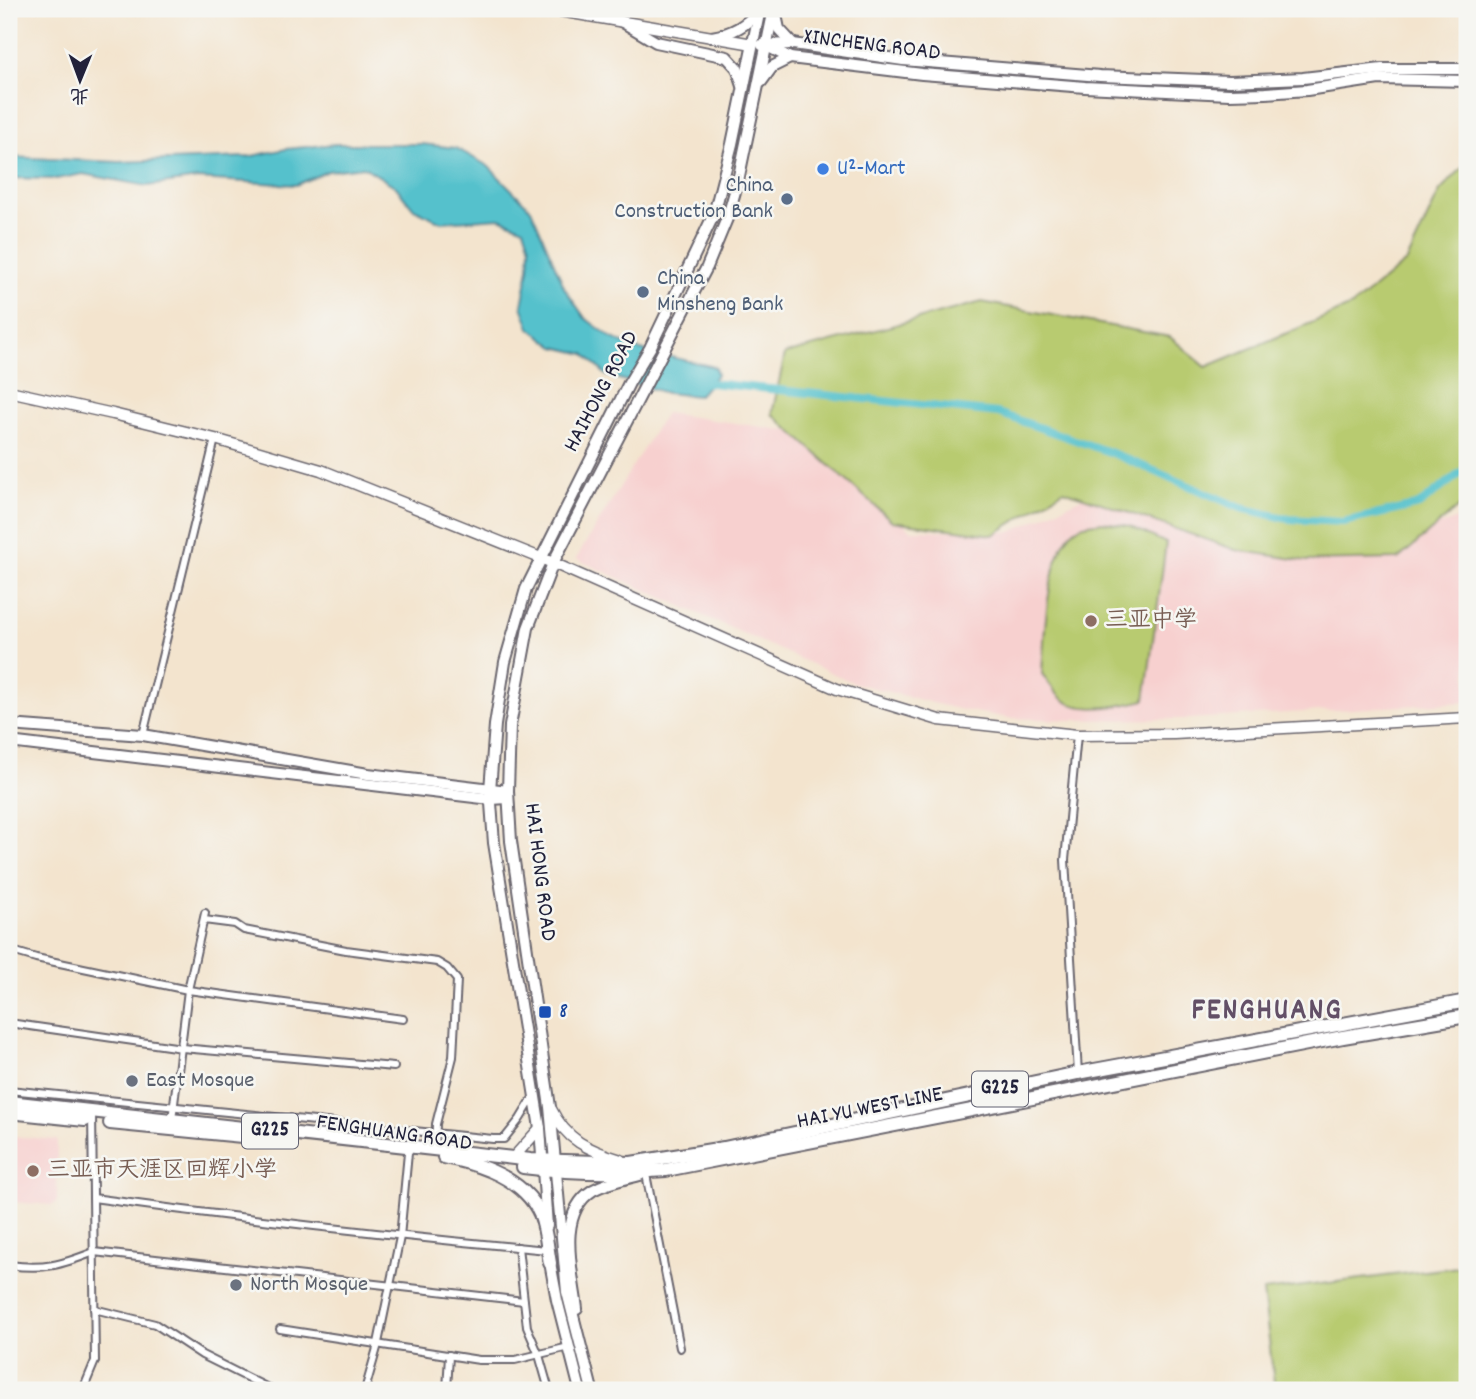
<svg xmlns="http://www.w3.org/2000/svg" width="1476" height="1399" viewBox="0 0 1476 1399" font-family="Dekko,'LXGW WenKai TC',sans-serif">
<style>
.built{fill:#f7d0cf}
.green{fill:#b8cb6f;stroke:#6d7655;stroke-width:2}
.water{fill:#54c1cc;stroke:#3b7284;stroke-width:2}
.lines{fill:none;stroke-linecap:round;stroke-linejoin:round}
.canal{stroke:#54c1cc;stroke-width:8}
.street-casing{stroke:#6b666e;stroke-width:10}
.secondary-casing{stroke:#6b666e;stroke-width:13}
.primary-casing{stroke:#6b666e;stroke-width:14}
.highway-casing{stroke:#6b666e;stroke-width:16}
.street{stroke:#fff;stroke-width:6}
.secondary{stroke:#fff;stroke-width:10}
.primary{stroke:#fff;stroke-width:10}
.highway{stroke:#fff;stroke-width:12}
.shop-dot{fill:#3f7fe0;stroke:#f6f6f2;stroke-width:2.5}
.service-dot{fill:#5c6f8a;stroke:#f6f6f2;stroke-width:2.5}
.education-dot{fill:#8d6e63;stroke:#f6f6f2;stroke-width:2.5}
.transit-dot{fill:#1a4fb4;stroke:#f6f6f2;stroke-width:2.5}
.worship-dot{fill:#6b7280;stroke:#f6f6f2;stroke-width:2.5}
.labels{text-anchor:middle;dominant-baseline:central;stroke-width:5;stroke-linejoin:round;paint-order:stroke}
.shield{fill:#f6f6f2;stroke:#626272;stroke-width:2}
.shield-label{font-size:21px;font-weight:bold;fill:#22223b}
.street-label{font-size:23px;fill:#22223b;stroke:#f6f6f2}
.shop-label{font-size:23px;fill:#366cbe;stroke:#f6f6f2;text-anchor:start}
.service-label{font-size:23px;fill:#4e5e75;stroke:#f6f6f2;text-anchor:end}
.education-label{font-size:23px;fill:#785e54;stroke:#f6f6f2;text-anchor:start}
.transit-label{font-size:23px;fill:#164399;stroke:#f6f6f2;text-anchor:start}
.worship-label{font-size:23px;fill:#5b616d;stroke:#f6f6f2;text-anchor:start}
.district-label{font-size:30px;font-weight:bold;letter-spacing:2px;fill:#635067;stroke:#f6f6f2}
</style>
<rect width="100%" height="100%" fill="#f6f6f2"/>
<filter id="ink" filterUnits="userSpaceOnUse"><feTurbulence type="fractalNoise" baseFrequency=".0143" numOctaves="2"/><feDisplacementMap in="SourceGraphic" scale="14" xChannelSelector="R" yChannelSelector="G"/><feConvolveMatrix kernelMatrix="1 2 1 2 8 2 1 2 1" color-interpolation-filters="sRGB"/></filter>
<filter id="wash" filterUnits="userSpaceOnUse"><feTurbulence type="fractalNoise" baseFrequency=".00686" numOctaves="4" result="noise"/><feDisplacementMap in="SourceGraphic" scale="28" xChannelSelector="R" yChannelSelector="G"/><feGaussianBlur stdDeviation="1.57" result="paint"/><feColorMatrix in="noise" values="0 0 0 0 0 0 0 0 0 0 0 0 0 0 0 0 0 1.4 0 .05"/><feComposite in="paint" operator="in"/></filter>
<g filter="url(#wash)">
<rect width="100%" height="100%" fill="#f3e4ce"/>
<g class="built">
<polygon points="665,413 803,433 911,530 1011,532 1098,490 1396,543 1462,517 1467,513 1467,702 1189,719 1069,720 1008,718 953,708 854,683 576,559"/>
<polygon points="9,1136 57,1140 57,1202 53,1205 9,1202"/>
</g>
<g class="green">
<polygon points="1467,163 1467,500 1398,559 1307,561 1236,550 1064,490 993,535 892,521 772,414 785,354 982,302 1170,337 1206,367 1352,306 1407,261 1440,191"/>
<path d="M1103 522 1130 526 1166 543 1145 700C1125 705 1082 714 1064 700 1055 694 1049 682 1042 674 1044 642 1046 540 1081 526 1088 523 1096 523 1103 522Z"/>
<polygon points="1467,1266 1467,1390 1275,1390 1263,1291"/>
</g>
<polygon class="water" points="335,144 422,144 456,148 488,166 531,209 565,289 585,318 612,338 636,349 715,367 717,375 698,396 666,393 606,375 585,354 555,347 530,328 522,306 529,268 530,247 524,228 500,218 441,222 414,209 396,187 364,167 328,171 296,185 198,179 147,186 83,174 56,179 9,178 9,157 119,162 247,157 286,149"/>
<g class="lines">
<polyline class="canal" points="702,382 998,413 1112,453 1241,508 1289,519 1343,522 1419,505 1467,468"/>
</g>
</g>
<g filter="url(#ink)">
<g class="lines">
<g class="street-casing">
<g id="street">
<polyline points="143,735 215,439"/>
<polyline points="1077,735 1065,860 1078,1073"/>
<polyline points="204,920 235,924 244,930 346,950 437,962 447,968 457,980 453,1057 436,1124 435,1149"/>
<polyline points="9,950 36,958 188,990 403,1019"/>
<polyline points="9,1023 182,1048 394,1067"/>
<polyline points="9,1090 493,1139 504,1139 520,1119 534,1096"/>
<polyline points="172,1120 188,990 205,913"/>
<polyline points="646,1174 680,1348"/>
<path d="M93 1198C244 1219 395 1236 547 1250"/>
<polyline points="518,1247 527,1327 539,1355 549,1390"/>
<path d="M9 1265C44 1270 61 1265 94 1252L524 1301"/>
<polyline points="94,1309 155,1324 202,1355 272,1390"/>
<polyline points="280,1329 479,1360 515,1360 569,1347"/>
<polyline points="83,1390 95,1361 92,1112"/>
<polyline points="365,1390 377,1348 400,1237 408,1153"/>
<polyline points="447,1390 449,1355"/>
</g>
</g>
<g class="secondary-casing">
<g id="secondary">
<polyline points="548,9 753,44"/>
<polyline points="9,391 113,414 215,439 321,470 553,563 837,689 939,720 1077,735 1174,734 1467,718"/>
<path d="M551 1109C566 1140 588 1150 621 1160"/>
<polyline points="513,1158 540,1128"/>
</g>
</g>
<g class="primary-casing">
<g id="primary">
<polyline points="776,15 779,29 793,44"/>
<polyline points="621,21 656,42 727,57 737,68 743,86"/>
<path d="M712 37C733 33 745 26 760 10"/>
<polyline points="762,45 793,44 903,60 1100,76 1230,81 1303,78 1382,69 1467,69"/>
<polyline points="769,47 790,58 922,74 1085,87 1229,94 1266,93 1307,90 1379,79 1467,81"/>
<polyline points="761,82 772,67 790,58"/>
<polyline points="9,725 143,735 368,774 508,791"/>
<polyline points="9,742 491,799 508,798"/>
<polyline points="547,1226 540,1128 494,843 490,790 495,725 505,662 526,589 629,383 650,348 714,214 732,144 760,9"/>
<polyline points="549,1257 557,1300 580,1390"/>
<path d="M577 1309C573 1273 555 1214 593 1190 607 1182 624 1179 640 1175"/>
<polyline points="592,1390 567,1292 550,1107 511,841 508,791 510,726 528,628 553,563 707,267 728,216 738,181 774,9"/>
</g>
</g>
<g class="highway-casing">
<g id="highway">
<polyline points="9,1102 531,1160 631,1163 724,1148 1078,1073 1467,1001"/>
<polyline points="9,1112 85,1120"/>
<polyline points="110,1123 242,1136"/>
<path d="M444 1157C480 1164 524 1178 540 1214 546 1228 547 1247 550 1263"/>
<path d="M523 1167C571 1173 617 1174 666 1170L1343 1037 1467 1016"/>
</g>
</g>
<use href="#street" class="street"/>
<use href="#secondary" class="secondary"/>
<use href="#primary" class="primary"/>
<use href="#highway" class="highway"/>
</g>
</g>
<circle class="shop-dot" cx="823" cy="169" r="7"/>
<g class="service-dot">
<circle cx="787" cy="199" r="7"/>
<circle cx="643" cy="292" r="7"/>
</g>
<g class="education-dot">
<circle cx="1091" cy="621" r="7"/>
<circle cx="33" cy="1171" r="7"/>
</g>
<rect class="transit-dot" x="538" y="1005" width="14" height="14" rx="3.5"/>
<g class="worship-dot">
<circle cx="132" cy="1081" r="7"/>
<circle cx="236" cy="1285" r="7"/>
</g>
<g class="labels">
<g class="shield">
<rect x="972" y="1071.5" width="56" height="35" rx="5"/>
<rect x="242" y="1113.5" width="56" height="35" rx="5"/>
</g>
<g class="shield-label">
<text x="1000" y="1089">G225</text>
<text x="270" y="1131">G225</text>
</g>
<g class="street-label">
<text transform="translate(872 46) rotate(7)">XINCHENG ROAD</text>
<text transform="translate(602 392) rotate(-62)">HAIHONG ROAD</text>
<text transform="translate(539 872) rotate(83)">HAI HONG ROAD</text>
<text transform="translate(870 1109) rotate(-11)">HAI YU WEST LINE</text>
<text transform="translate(394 1134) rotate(8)">FENGHUANG ROAD</text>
</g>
<g class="shop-label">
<text x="837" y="169">U²-Mart</text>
</g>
<g class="service-label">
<text x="773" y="186">China<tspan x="773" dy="26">Construction Bank</tspan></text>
<text x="657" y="279" text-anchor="start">China<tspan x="657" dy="26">Minsheng Bank</tspan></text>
</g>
<g class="education-label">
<text x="1105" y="621">三亚中学</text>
<text x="47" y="1171">三亚市天涯区回辉小学</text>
</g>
<g class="transit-label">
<text x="559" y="1012">8</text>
</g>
<g class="worship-label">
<text x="146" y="1081">East Mosque</text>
<text x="250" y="1285">North Mosque</text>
</g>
<g class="district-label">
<text x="1267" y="1012">FENGHUANG</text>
</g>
</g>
<rect width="1476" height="1399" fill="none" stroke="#f6f6f2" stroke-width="35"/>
<g transform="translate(80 80) rotate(181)" stroke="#f6f6f2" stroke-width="5" paint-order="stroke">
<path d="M0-5L12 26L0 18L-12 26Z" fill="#22223b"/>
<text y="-10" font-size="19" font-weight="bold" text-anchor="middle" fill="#22223b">北</text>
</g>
</svg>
